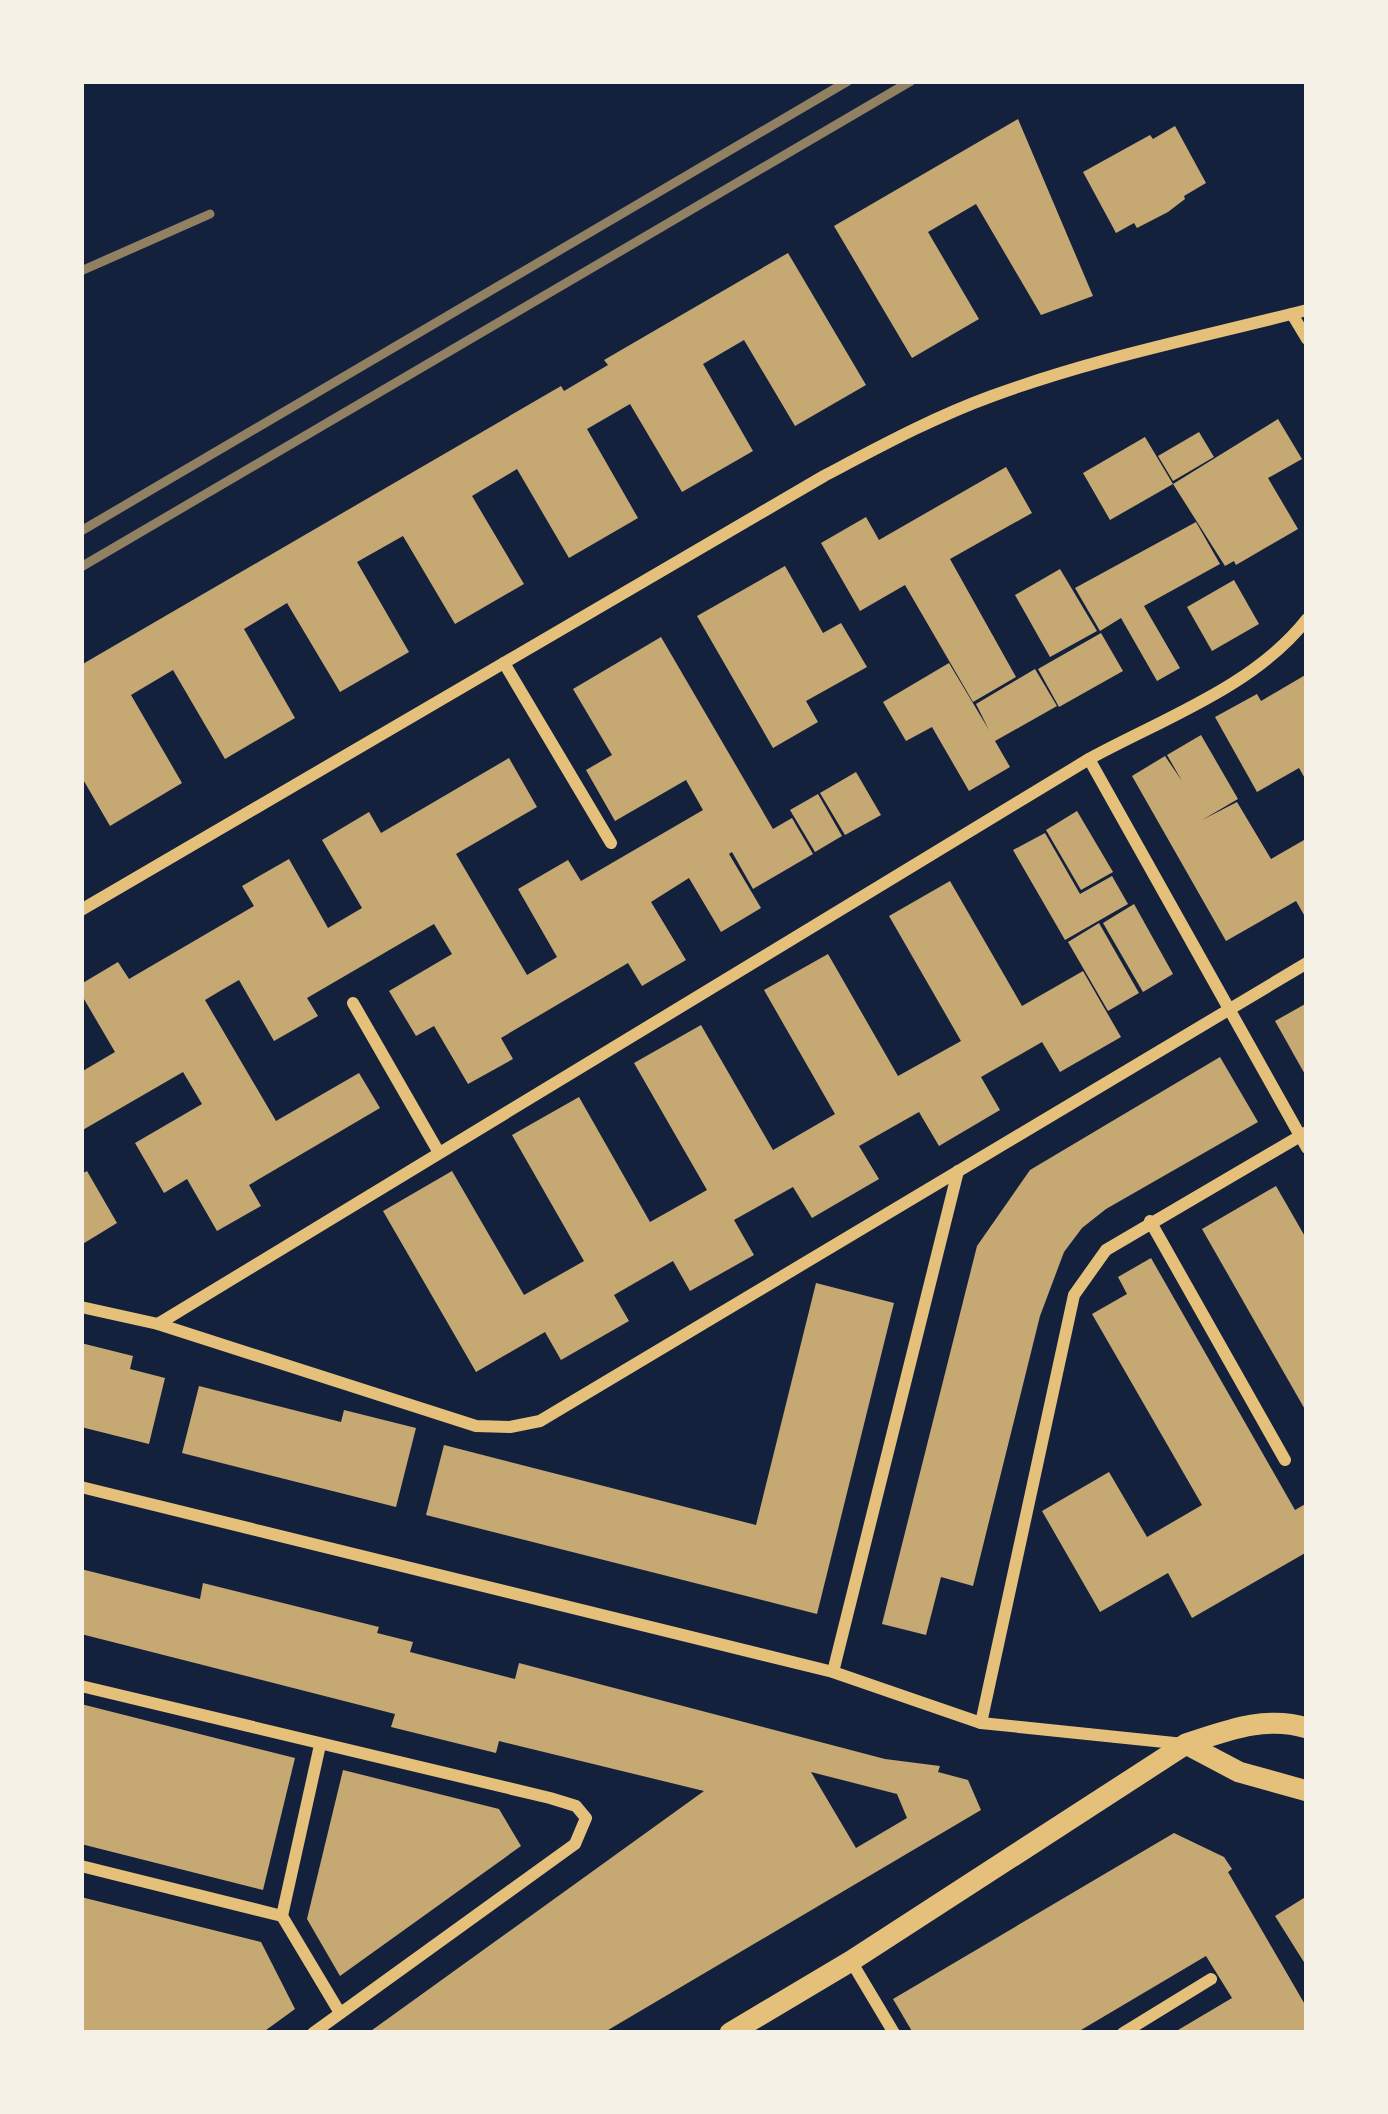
<svg xmlns="http://www.w3.org/2000/svg" width="1388" height="2114" viewBox="0 0 1388 2114" font-family="'Fira Sans',sans-serif">
<style>
.building{fill:#c6a872;fill-rule:evenodd}
.lines{fill:none;stroke-linecap:round;stroke-linejoin:round}
.minor{stroke:#e5c07b;stroke-width:12}
.tertiary{stroke:#e5c07b;stroke-width:21}
.rail{stroke:#918062;stroke-width:9}
</style>
<rect width="100%" height="100%" fill="#14213d"/>
<g class="building">
<polygon points="1018,119 1093,296 1041,315 976,204 928,232 979,319 912,358 834,226"/>
<polygon points="1175,126 1206,183 1184,196 1185,199 1168,212 1137,228 1134,223 1116,233 1083,172 1150,135 1153,139"/>
<polygon points="788,253 866,385 795,426 744,340 703,364 753,451 682,492 630,404 587,429 638,518 569,558 517,469 472,496 524,584 455,624 403,536 357,562 409,652 340,692 287,603 244,629 295,718 225,759 173,670 131,695 182,783 110,826 81,776 81,665 561,386 564,391 608,365 604,360"/>
<polygon points="1278,419 1302,459 1268,478 1298,529 1236,565 1234,561 1225,566 1173,484"/>
<polygon points="1199,432 1214,457 1173,481 1158,456"/>
<polygon points="1145,437 1173,484 1110,520 1083,473"/>
<polygon points="1006,467 1032,513 950,559 1016,677 973,702 905,585 860,611 821,543 866,517 879,540"/>
<polygon points="1196,522 1220,564 1144,606 1180,668 1157,681 1121,618 1100,631 1075,588"/>
<polygon points="785,566 823,633 841,623 867,667 806,701 818,722 773,748 697,616"/>
<polygon points="1060,569 1097,631 1050,657 1015,595"/>
<polygon points="1234,580 1259,624 1212,651 1187,607"/>
<polygon points="1101,633 1123,671 1059,707 1038,669"/>
<polygon points="661,637 773,829 792,818 813,854 753,889 732,852 729,854 761,908 721,932 689,878 651,902 686,960 642,986 628,963 501,1038 513,1059 468,1084 434,1026 416,1036 389,991 452,954 434,924 307,998 318,1016 274,1041 239,980 220,991 205,1000 276,1121 359,1073 380,1108 249,1185 261,1206 217,1231 187,1179 164,1193 135,1143 202,1104 183,1072 81,1131 81,1072 115,1052 81,994 81,984 118,962 129,979 254,906 242,886 289,859 328,928 362,908 322,840 369,812 381,833 509,758 537,807 456,854 527,975 557,957 518,889 568,860 581,881 703,810 686,780 615,821 586,770 612,755 573,689"/>
<polygon points="949,663 989,730 976,704 1035,669 1057,706 995,741 1010,767 969,791 932,727 906,741 883,702"/>
<polygon points="1307,674 1307,782 1299,768 1257,792 1215,717 1257,694 1261,701"/>
<polygon points="1201,735 1238,799 1202,820 1237,802 1271,859 1304,840 1307,920 1296,901 1226,941 1132,776 1165,756 1182,781 1167,755"/>
<polygon points="856,772 881,815 845,835 820,793"/>
<polygon points="818,794 842,836 815,852 790,810"/>
<polygon points="1077,811 1113,872 1081,890 1046,830"/>
<polygon points="1045,833 1080,894 1112,876 1128,904 1065,940 1013,850"/>
<polygon points="950,881 1022,1006 1083,971 1121,1037 1060,1072 1042,1042 981,1077 1000,1110 939,1146 919,1112 859,1146 879,1179 812,1218 793,1187 734,1220 754,1255 690,1291 673,1261 614,1295 629,1321 561,1360 545,1332 476,1372 383,1211 452,1171 524,1295 584,1261 512,1135 579,1097 650,1222 707,1190 634,1063 701,1025 773,1150 835,1114 764,990 828,954 898,1076 961,1041 889,916"/>
<polygon points="1134,904 1173,974 1143,992 1103,923"/>
<polygon points="1099,923 1139,993 1108,1011 1068,942"/>
<polygon points="1307,1003 1307,1078 1275,1021"/>
<polygon points="1220,1057 1258,1122 1106,1209 1082,1228 1064,1252 1040,1316 973,1586 941,1577 926,1635 882,1624 977,1246 1030,1170"/>
<polygon points="87,1171 117,1223 81,1245 81,1174"/>
<polygon points="1276,1186 1307,1240 1307,1413 1202,1229"/>
<polygon points="1151,1258 1295,1510 1307,1503 1307,1552 1192,1618 1168,1573 1100,1612 1042,1511 1109,1472 1147,1537 1202,1505 1092,1314 1127,1294 1118,1277"/>
<polygon points="816,1283 894,1303 817,1614 426,1515 444,1445 756,1525"/>
<polygon points="81,1343 133,1356 130,1369 165,1378 149,1444 81,1427"/>
<polygon points="199,1386 341,1422 344,1410 416,1428 396,1507 182,1453"/>
<path d="M81 1569 200 1599 203 1583 379 1627 377 1633 413 1642 410 1652 515 1679 519 1663 885 1759 940 1766 938 1772 968 1780 981 1810 603 2033H368L704 1791 499 1741 496 1753 391 1727 395 1714 81 1634ZM811 1772 897 1794 907 1818 856 1848Z"/>
<polygon points="81,1704 295,1758 263,1890 81,1844"/>
<polygon points="343,1770 499,1809 521,1846 340,1976 307,1919"/>
<polygon points="1174,1833 1224,1857 1232,1869 1228,1872 1307,2008 1307,2033 1173,2033 1232,1998 1206,1956 1076,2033 913,2033 893,1999"/>
<polygon points="1307,1896 1307,1967 1275,1916"/>
<polygon points="81,1897 261,1942 295,2009 262,2033 81,2033"/>
</g>
<g class="lines">
<g class="minor">
<polyline points="1292,314 1307,339"/>
<polyline points="504,663 611,843"/>
<polyline points="1089,759 1307,1148"/>
<path d="M81 910 824 476C879 447 934 417 992 396 1095 358 1202 337 1307 310"/>
<polyline points="353,1003 438,1151"/>
<polyline points="1150,1221 1285,1460"/>
<polyline points="81,1307 158,1324 476,1426 510,1427 540,1421 1307,963"/>
<path d="M158 1324 1089 759C1162 719 1255 686 1307 619"/>
<polyline points="81,1487 833,1672 981,1723 1184,1744"/>
<polyline points="833,1672 958,1171"/>
<polyline points="81,1686 550,1798 576,1806 586,1818 575,1844 313,2033"/>
<polyline points="981,1723 1074,1295 1106,1250 1307,1132"/>
<polyline points="81,1866 282,1916 340,2013"/>
<polyline points="282,1916 320,1745"/>
<polyline points="851,1961 894,2033"/>
<polyline points="1123,2033 1211,1979"/>
</g>
<g class="tertiary">
<polyline points="1186,1744 1239,1772 1307,1791"/>
<path d="M730 2033 851 1961 1186 1744C1226 1731 1265 1715 1307 1728"/>
</g>
<g class="rail">
<polyline points="81,271 210,214"/>
<polyline points="81,531 848,81"/>
<polyline points="81,567 911,81"/>
</g>
</g>
<rect width="1388" height="2114" fill="none" stroke="#f6f1e7" stroke-width="168"/>
</svg>
